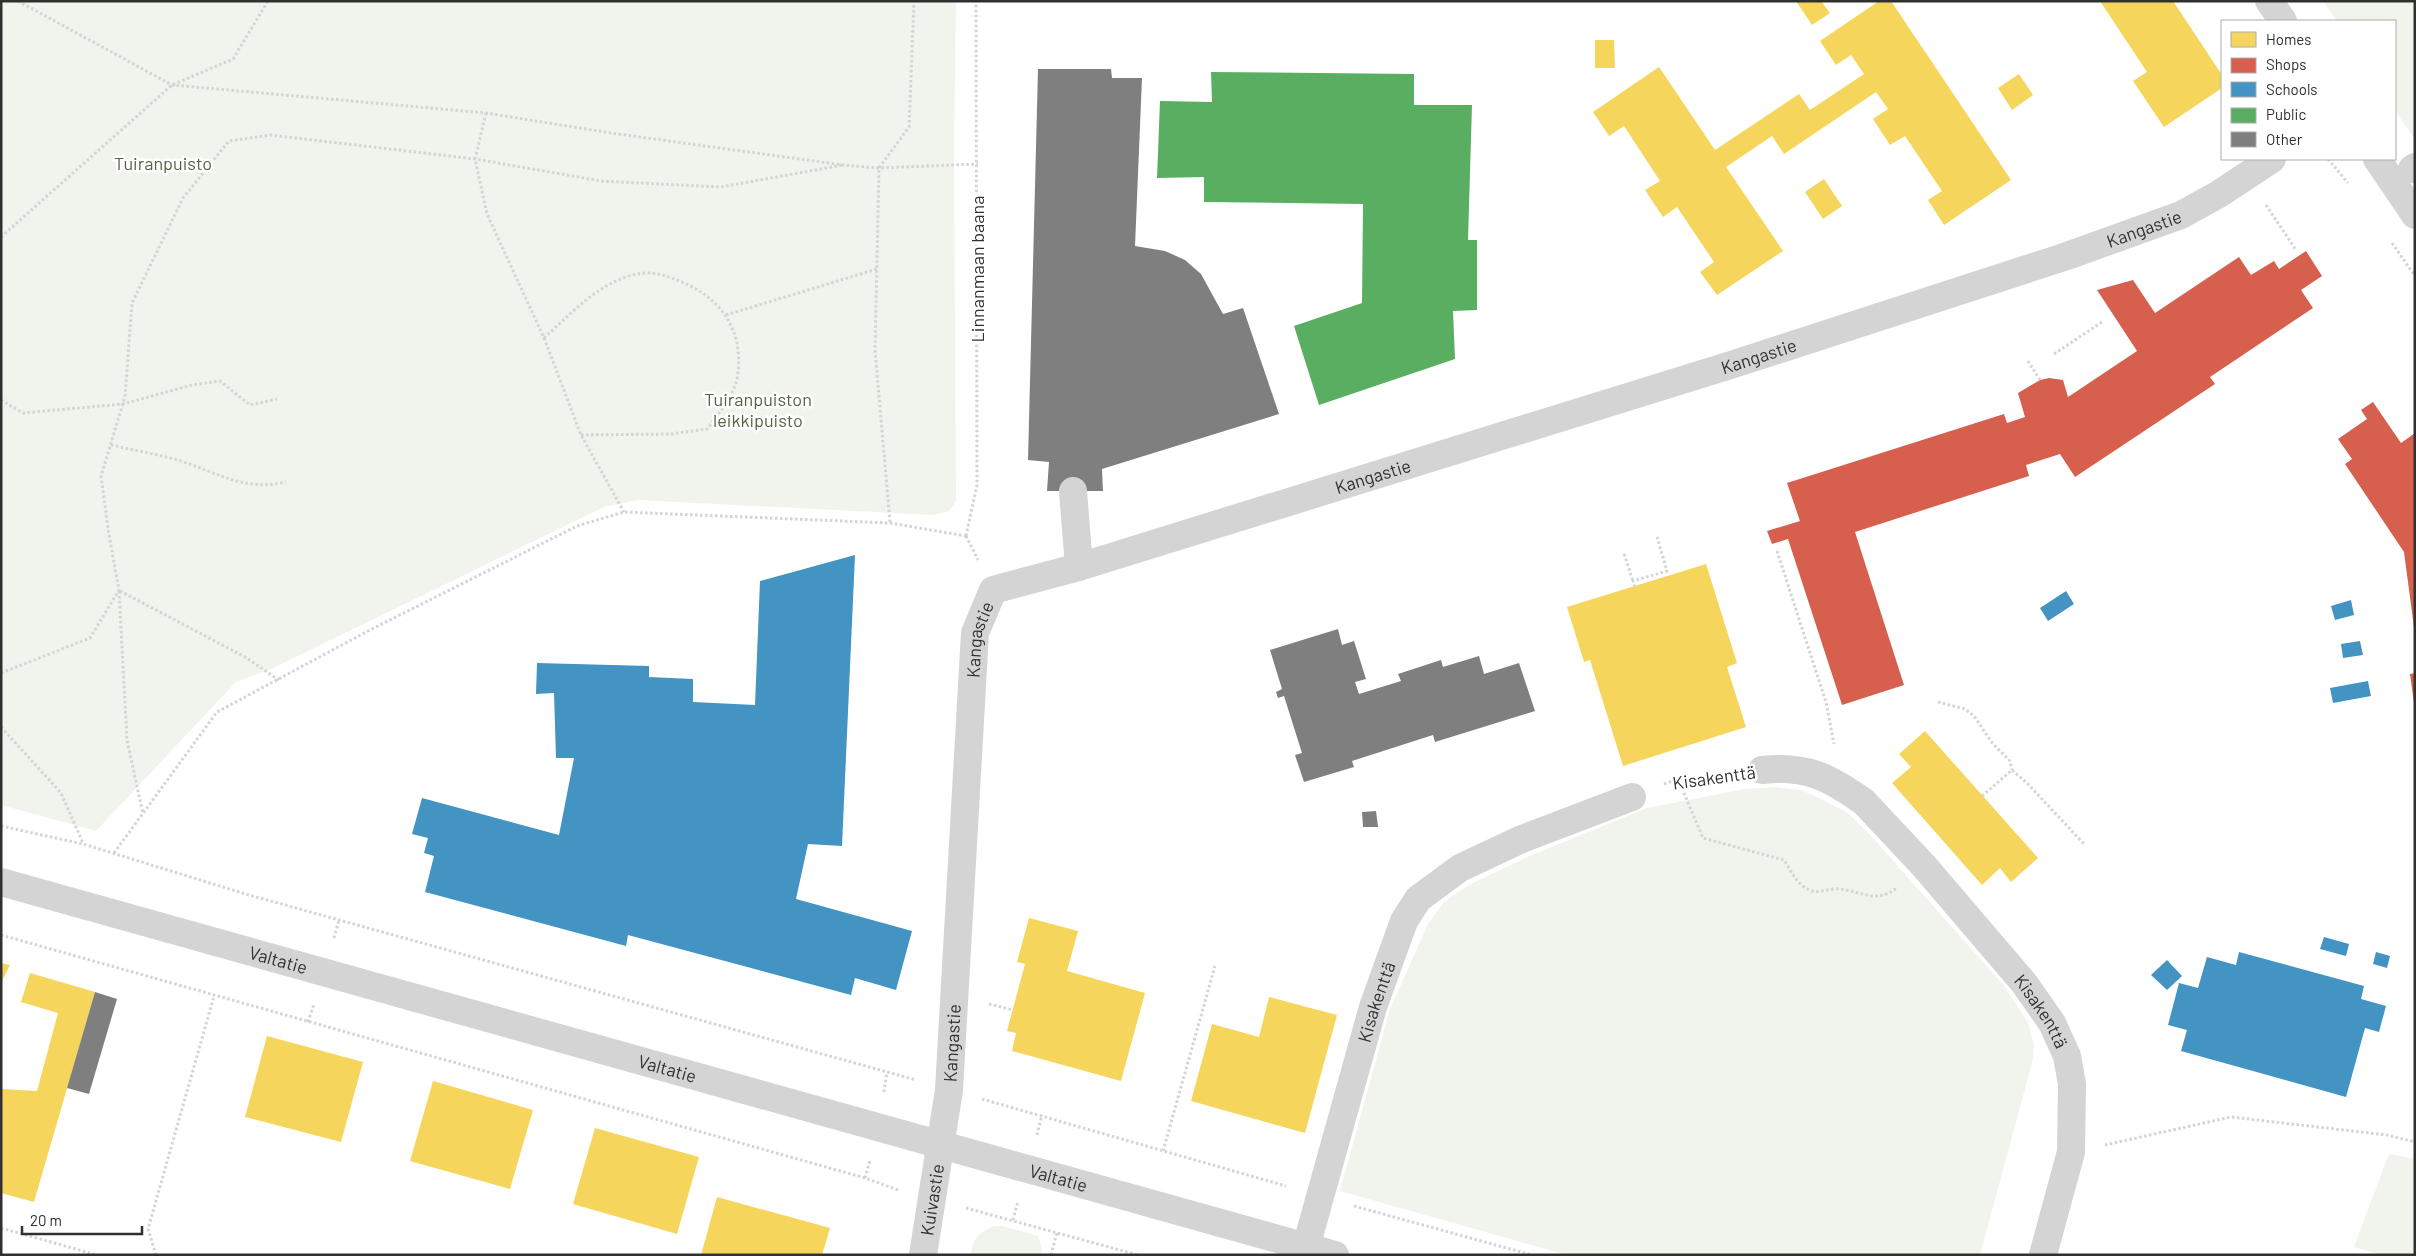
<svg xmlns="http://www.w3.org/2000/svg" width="2416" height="1256" viewBox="0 0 2416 1256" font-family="Barlow,sans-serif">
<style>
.green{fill:#f1f4ed}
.homes{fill:#f6d55c}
.shops{fill:#d6604d}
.schools{fill:#4393c3}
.public{fill:#5aae61}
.building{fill:#7f7f7f}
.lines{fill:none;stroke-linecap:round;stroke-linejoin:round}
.path{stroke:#d4d4d4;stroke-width:3;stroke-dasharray:2.5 2.5;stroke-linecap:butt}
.minor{stroke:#d4d4d4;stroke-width:28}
.labels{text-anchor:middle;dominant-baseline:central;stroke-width:5;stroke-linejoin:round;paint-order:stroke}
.park-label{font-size:18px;fill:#506742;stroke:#fff}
.street-label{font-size:18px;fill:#303030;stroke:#fff}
</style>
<rect width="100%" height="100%" fill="#fff"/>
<g class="green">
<polygon points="1,1 956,1 954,151 956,501 949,511 934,515 638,500 604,507 271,669 236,682 96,831 1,805"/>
<polygon points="2323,1 2415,1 2415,140 2395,110 2395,21 2337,21"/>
<polygon points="1774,787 1801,790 1821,799 1848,813 1874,839 2004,986 2028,1022 2034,1045 2033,1059 1980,1255 1567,1255 1340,1191 1390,1009 1428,924 1444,902 1467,886 1527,857 1647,808 1745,789"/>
<polygon points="2389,1154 2415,1159 2415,1255 2381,1255 2354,1247"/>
<path d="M994 1226H1003L1038 1236 1042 1248 1041 1255H971C973 1237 978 1233 994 1226Z"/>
</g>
<g class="homes">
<polygon points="1796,1 1821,1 1830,13 1812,25"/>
<polygon points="1879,1 1891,1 2011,180 1944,225 1928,200 1942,191 1905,136 1890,145 1873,119 1888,109 1876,92 1784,154 1772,136 1726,167 1783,251 1717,295 1700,272 1714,262 1677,207 1663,217 1645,190 1660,181 1624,126 1609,136 1593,112 1659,67 1715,150 1799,94 1810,110 1864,74 1851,55 1836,65 1820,41"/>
<polygon points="2100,1 2173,1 2222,75 2222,88 2164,127 2133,81 2147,72"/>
<polygon points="1595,40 1614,40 1615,68 1595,68"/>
<polygon points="2019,74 2033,95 2012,110 1998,88"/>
<polygon points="1824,179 1842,206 1823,219 1805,192"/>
<polygon points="1706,564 1737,663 1727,667 1746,727 1623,766 1590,660 1584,662 1567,607"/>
<polygon points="1925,731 2038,858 2011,882 2000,868 1982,885 1892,783 1911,767 1899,754"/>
<polygon points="1029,918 1078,931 1067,971 1145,993 1121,1081 1012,1051 1016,1033 1007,1031 1025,964 1017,962"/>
<polygon points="1,963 10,965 1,983"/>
<polygon points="30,973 95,992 34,1202 1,1193 1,1089 37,1091 58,1013 21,1002"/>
<polygon points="1269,997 1337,1015 1305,1133 1191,1101 1212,1024 1259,1037"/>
<polygon points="267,1036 363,1062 341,1142 245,1117"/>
<polygon points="433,1081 533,1110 510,1189 410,1161"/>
<polygon points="595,1128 699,1157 677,1234 573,1204"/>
<polygon points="717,1197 830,1228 822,1255 701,1255"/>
</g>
<g class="shops">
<polygon points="2306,251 2322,276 2301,290 2313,308 2210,377 2215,384 2075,477 2060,454 2026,465 2029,476 1855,532 1904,685 1842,705 1788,539 1772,544 1767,531 1800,521 1787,483 2004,414 2007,423 2025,417 2018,393 2040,380 2049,378 2063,380 2068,397 2137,351 2097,290 2133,280 2155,313 2239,257 2251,275 2274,261 2279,269"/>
<polygon points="2373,402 2401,443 2415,433 2415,635 2404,552 2345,464 2352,459 2338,439 2367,419 2361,410"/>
<polygon points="2415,673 2415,703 2414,703 2410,674"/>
</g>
<g class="schools">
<polygon points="855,555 842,846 808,844 796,899 912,931 896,990 855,978 851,995 628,935 626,946 425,892 434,856 424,853 428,838 412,834 422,798 559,835 574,758 556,758 554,693 536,694 537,663 649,666 649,677 693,679 693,702 755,705 760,581"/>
<polygon points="2066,591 2074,604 2048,621 2040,608"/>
<polygon points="2351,600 2354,615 2335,620 2331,606"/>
<polygon points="2360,641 2363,655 2343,658 2341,644"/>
<polygon points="2368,681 2371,696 2333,703 2330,688"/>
<polygon points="2324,937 2349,944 2346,956 2320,949"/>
<polygon points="2239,952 2364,986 2361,999 2386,1006 2379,1032 2365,1028 2346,1097 2181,1051 2187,1030 2168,1025 2179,983 2198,988 2207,957 2236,965"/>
<polygon points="2376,952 2390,956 2387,968 2373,964"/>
<polygon points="2167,960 2182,976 2167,990 2151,975"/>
</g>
<polygon class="public" points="1211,72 1414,74 1414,105 1472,105 1468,240 1477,240 1477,310 1453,311 1455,359 1319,405 1294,326 1362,303 1363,204 1204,202 1204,177 1157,178 1160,101 1212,102"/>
<g class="building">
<polygon points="1038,69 1111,69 1112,78 1142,78 1135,246 1165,251 1185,260 1201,274 1223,314 1243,308 1279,414 1102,469 1103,491 1047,491 1049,462 1028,460"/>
<polygon points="1338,629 1342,645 1354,641 1366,679 1355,682 1359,694 1401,681 1398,674 1441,660 1443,667 1479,656 1484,674 1519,663 1535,711 1435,742 1433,735 1352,761 1354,767 1304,782 1295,755 1302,753 1284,696 1278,698 1276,692 1282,689 1270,650"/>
<polygon points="1376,811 1378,827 1363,827 1362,812"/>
<polygon points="95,992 117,999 89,1094 67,1088"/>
</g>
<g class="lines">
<g class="path">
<polyline points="18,1 172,85 486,113 611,133 843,165 879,168 978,164"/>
<polyline points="486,113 475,159 487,214 544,338 581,435 624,512"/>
<polyline points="2328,159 2348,183"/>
<polyline points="2266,205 2296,250"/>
<polyline points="1,237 172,85 233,59 268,1"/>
<polyline points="2392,243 2415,276"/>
<polyline points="726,315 877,269"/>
<path d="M544 338C572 313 599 282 637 274 651 271 664 275 677 280 719 296 743 327 738 373 736 394 719 413 707 429L671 434 581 435"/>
<polyline points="2054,354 2102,322"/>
<polyline points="2028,361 2040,380"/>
<polyline points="1,400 23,413 123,404 192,385 220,381 250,405 277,399"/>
<path d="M111 445C133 450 156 454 178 460 216 472 244 492 286 482"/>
<polyline points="890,522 875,350 879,168 909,127 914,1"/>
<polyline points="966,536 977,485 976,1"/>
<polyline points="966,536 978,560"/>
<polyline points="1777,551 1826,702 1834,744"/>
<polyline points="1624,554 1633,581"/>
<polyline points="1635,587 1633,581 1667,571 1657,537"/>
<polyline points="119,591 127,740 143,814"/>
<polyline points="120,591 245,657 279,680"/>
<polyline points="1,673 90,638 119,590 109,535 101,476 125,397 132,303 183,198 229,141 270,135 475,159 601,181 721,187 843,165"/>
<polyline points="1938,702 1965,709 1974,716 1993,744 2010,761 2012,770"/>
<polyline points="1,727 61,793 83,843"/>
<path d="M1678 779 1703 838 1784 860C1791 871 1798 887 1812 891 1821 893 1831 888 1839 889 1862 891 1876 905 1898 887"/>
<polyline points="1664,784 1678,779 1729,774"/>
<polyline points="1982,796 2012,770 2027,783 2084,844"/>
<polyline points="1,826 83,844 249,895 916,1080"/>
<polyline points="114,853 217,712 368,631 577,526 624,512 890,523 966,536"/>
<polyline points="1,935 865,1178 898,1190"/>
<polyline points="334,938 339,920"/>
<polyline points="989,1004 1013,1010"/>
<polyline points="308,1022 314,1004"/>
<polyline points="884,1092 887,1072"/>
<polyline points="982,1099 1286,1186"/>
<polyline points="1037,1135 1042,1115"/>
<polyline points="2105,1145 2231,1117 2387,1135 2415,1142"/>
<polyline points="1163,1151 1215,966"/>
<polyline points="865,1178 870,1160"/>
<polyline points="1354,1206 1532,1255"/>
<polyline points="966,1208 1138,1255"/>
<polyline points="1013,1220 1018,1201"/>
<polyline points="1,1228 97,1255"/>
<polyline points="156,1255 148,1229 214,996"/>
<polyline points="1051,1255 1057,1232"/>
</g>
<g class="minor">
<polyline points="2269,1 2283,21"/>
<polyline points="2377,159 2415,215"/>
<polyline points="2412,169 2415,167"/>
<polyline points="1073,491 1079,567"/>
<path id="s1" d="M1762 770C1806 765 1829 777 1864 802L1924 866 2024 983 2052 1023 2067 1056 2072 1084 2071 1152 2043 1255"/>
<path id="s2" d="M1 882 1335 1255"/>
<path id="s3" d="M1306 1247 1373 1007 1404 921 1418 899 1460 868 1522 839 1632 797"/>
<path id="s4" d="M923 1255 949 1090 975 633 993 590 1079 567 1734 364 2067 256 2181 215 2219 194 2272 159"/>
</g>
</g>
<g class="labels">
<g class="park-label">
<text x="163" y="163">Tuiranpuisto</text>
<text x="758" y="399">Tuiranpuiston<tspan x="758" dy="21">leikkipuisto</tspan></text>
</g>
<g class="street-label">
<text stroke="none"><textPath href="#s4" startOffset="1878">Kangastie</textPath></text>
<text transform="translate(977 269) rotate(-90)">Linnanmaan baana</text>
<text stroke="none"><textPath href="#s4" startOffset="1472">Kangastie</textPath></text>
<text stroke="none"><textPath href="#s4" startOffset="1068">Kangastie</textPath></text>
<text stroke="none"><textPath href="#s4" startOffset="619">Kangastie</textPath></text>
<text transform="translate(1714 777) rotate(-8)">Kisakenttä</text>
<text stroke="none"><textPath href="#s2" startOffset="288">Valtatie</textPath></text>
<text stroke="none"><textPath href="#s3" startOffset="255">Kisakenttä</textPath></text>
<text stroke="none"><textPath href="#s1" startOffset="385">Kisakenttä</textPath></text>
<text stroke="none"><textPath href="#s4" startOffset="214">Kangastie</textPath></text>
<text stroke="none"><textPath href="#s2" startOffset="692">Valtatie</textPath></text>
<text stroke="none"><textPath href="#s2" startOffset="1098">Valtatie</textPath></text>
<text stroke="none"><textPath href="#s4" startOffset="56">Kuivastie</textPath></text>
</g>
</g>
<rect width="2416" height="1256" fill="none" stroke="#303030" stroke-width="5"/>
<rect x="2221" y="20" width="175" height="140" fill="#ffffff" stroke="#acacac"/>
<rect x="2231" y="32" width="25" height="15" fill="#f6d55c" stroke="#acacac"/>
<text x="2266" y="45" font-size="15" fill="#303030">Homes</text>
<rect x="2231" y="58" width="25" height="15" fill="#d6604d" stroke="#acacac"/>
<text x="2266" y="70" font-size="15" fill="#303030">Shops</text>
<rect x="2231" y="82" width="25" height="15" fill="#4393c3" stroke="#acacac"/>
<text x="2266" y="95" font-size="15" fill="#303030">Schools</text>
<rect x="2231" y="108" width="25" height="15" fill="#5aae61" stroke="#acacac"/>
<text x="2266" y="120" font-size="15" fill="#303030">Public</text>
<rect x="2231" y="132" width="25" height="15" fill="#7f7f7f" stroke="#acacac"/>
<text x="2266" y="145" font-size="15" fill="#303030">Other</text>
<path d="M22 1226v8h120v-8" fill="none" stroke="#303030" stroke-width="2.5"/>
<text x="30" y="1226" font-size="15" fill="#303030" stroke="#ffffff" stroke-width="4" paint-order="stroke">20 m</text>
</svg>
